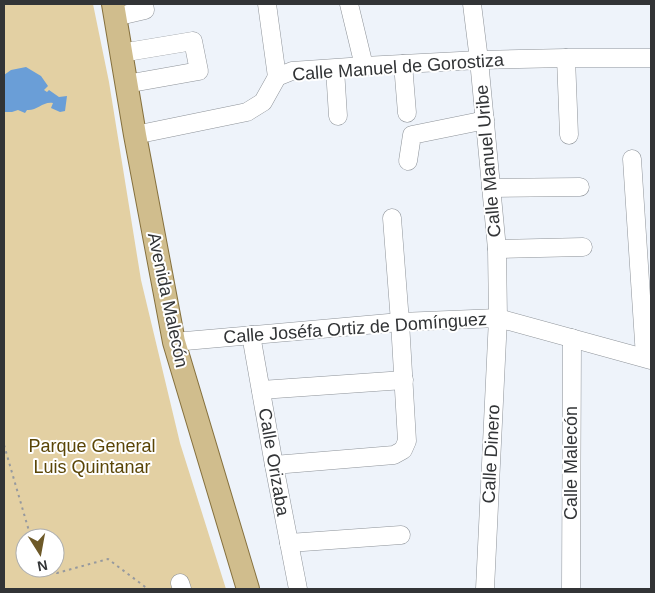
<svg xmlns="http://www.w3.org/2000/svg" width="655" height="593" viewBox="0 0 655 593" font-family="Helvetica,sans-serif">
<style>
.green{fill:#e3d0a3;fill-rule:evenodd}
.water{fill:#6a9ed7}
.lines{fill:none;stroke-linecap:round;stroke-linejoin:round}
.minor-casing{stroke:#8e9399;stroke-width:19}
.major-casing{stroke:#85703d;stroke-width:24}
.path{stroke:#96999e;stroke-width:2;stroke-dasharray:2.5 4;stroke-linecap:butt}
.minor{stroke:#fff;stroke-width:18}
.major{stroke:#d0bd8d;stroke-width:22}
.labels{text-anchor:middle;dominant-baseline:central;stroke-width:4;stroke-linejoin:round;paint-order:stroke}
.street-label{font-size:18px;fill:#323436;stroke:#fff}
.park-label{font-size:18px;fill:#5a4506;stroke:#fff}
</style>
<rect width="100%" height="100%" fill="#eef3fa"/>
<path class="green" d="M4 4H93L109 82 141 280 180 443 226 589H4ZM25 538H55V568H25Z"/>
<path class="water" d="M26 67 41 76 48 86 44 90 47 92 49 90 59 97 67 96 65 111 60 112 51 108 53 103C43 101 37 111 27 110L25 113 18 110 12 112H4V75L11 70Z"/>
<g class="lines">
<g class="minor-casing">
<g id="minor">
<polyline points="267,4 277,77"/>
<polyline points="349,4 364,66"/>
<polyline points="472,4 479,60 497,249 498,318 485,589"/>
<polyline points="115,17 145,10 144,4"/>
<polyline points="121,53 193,41 199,71 126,84"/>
<polyline points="566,58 569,135"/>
<polyline points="403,64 407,113"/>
<polyline points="335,69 338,116"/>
<polyline points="135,135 247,112 263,102 277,77 292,71 364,66 479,60 566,58 651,58"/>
<polyline points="632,159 645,357"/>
<polyline points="408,161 412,135 476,122 485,119"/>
<polyline points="491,188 580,187"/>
<polyline points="497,249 583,247"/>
<polyline points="251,335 274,465 298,589"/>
<polyline points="174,342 400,322 498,318 651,360"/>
<polyline points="261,390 404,380"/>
<polyline points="274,465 394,455 403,450 407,441 400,322 392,218"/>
<polyline points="289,543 401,535"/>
<polyline points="180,583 182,589"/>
<polyline points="571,589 572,338"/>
</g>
</g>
<g class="major-casing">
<polyline id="major" points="113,4 135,135 174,342 248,589"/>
</g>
<g class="path">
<polyline points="4,445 31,538"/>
<polyline points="52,568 57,573 108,559 148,589"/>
</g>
<use href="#minor" class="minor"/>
<use href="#major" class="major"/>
</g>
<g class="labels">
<g class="street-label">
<text transform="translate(398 67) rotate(-4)">Calle Manuel de Gorostiza</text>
<text transform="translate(488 161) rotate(-95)">Calle Manuel Uribe</text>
<text transform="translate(168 300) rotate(78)">Avenida Malecón</text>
<text transform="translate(355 328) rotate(-4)">Calle Joséfa Ortiz de Domínguez</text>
<text transform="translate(491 454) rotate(-87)">Calle Dinero</text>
<text transform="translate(274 462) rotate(80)">Calle Orizaba</text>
<text transform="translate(571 463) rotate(-90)">Calle Malecón</text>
</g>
<g class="park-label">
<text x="92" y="446">Parque General<tspan x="92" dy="21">Luis Quintanar</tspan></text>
</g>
</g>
<rect width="655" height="593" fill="none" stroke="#323436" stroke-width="10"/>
<g transform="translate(40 553) rotate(169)"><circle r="24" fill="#ffffff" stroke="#adaeaf"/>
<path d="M0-4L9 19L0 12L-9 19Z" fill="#6d5928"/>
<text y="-8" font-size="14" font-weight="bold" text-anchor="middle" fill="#323436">N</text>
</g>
</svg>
